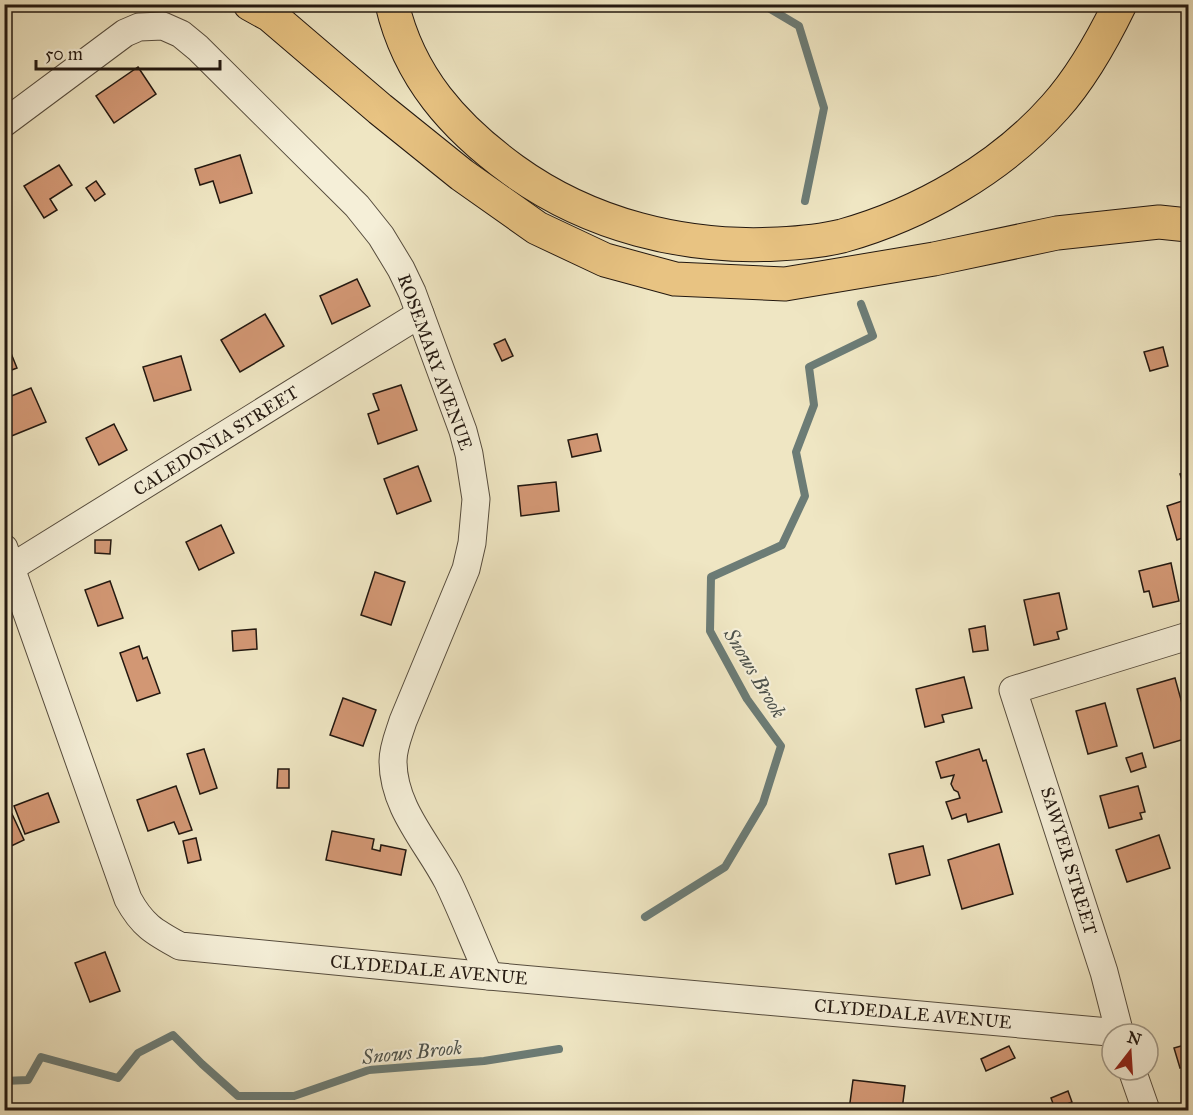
<svg xmlns="http://www.w3.org/2000/svg" width="1193" height="1115" viewBox="0 0 1193 1115" font-family="'IM FELL Great Primer',serif">
<style>
.lines{fill:none;stroke-linecap:round;stroke-linejoin:round}
.stream{stroke:#6c7c76;stroke-width:8}
.building{fill:#d29774;stroke:#231810;stroke-width:1.5}
.minor-casing{stroke:#564c3d;stroke-width:29}
.motorway-casing{stroke:#231810;stroke-width:35}
.minor{stroke:#f5efd8;stroke-width:27}
.motorway{stroke:#e8c382;stroke-width:33}
.labels{text-anchor:middle;dominant-baseline:central;stroke-width:4.5;stroke-linejoin:round;paint-order:stroke}
.street-label{font-size:18px;fill:#231810;stroke:#f5efd8}
.water-label{font-size:20px;font-style:italic;fill:#4d524c;stroke:#f5efd8}
</style>
<rect width="100%" height="100%" fill="#efe6c3"/>
<filter id="stains"><feTurbulence type="fractalNoise" baseFrequency=".00333" numOctaves="4"/><feColorMatrix values="0 0 0 0 .2 0 0 0 0 .09 0 0 0 0 .02 0 0 0 .5 -.17"/></filter>
<radialGradient id="worn" r=".72"><stop offset=".6" stop-color="#630" stop-opacity="0"/><stop offset="1" stop-color="#630" stop-opacity=".3"/></radialGradient>
<g class="lines">
<g class="stream">
<polyline points="762,4 799,26 824,108 805,201"/>
<polyline points="645,917 725,867 763,803 781,746 747,699 710,631 711,577 782,545 805,496 796,452 814,405 809,367 873,336 861,304"/>
<polyline points="4,1081 28,1080 41,1057 118,1078 138,1053 173,1035 202,1064 238,1096 294,1096 369,1070 484,1061 559,1049"/>
</g>
</g>
<g class="building">
<polygon points="138,67 156,94 114,123 96,96"/>
<polygon points="240,155 252,193 220,203 213,181 200,185 195,169"/>
<polygon points="59,165 72,185 50,199 57,210 44,218 24,186"/>
<polygon points="96,181 105,194 95,201 86,188"/>
<polygon points="357,279 370,306 332,324 320,296"/>
<polygon points="265,314 284,346 240,372 221,340"/>
<polygon points="4,336 17,368 4,373"/>
<polygon points="505,339 513,356 502,361 494,344"/>
<polygon points="1163,347 1168,366 1150,371 1144,352"/>
<polygon points="181,356 191,390 154,401 143,367"/>
<polygon points="401,385 417,430 378,444 368,414 379,410 373,394"/>
<polygon points="31,388 46,422 9,437 4,427 4,399"/>
<polygon points="114,424 127,450 99,465 86,438"/>
<polygon points="597,434 601,451 572,457 568,440"/>
<polygon points="418,466 431,501 397,514 384,479"/>
<polygon points="1188,471 1188,482 1183,483 1180,474"/>
<polygon points="556,482 559,511 521,516 518,486"/>
<polygon points="1188,499 1188,536 1177,540 1167,506"/>
<polygon points="221,525 234,553 199,570 186,542"/>
<polygon points="95,540 111,540 110,554 95,553"/>
<polygon points="1171,563 1179,601 1153,607 1149,591 1144,592 1139,571"/>
<polygon points="375,572 405,582 391,625 361,615"/>
<polygon points="110,581 123,618 98,626 85,590"/>
<polygon points="1059,593 1067,629 1057,632 1059,639 1034,645 1024,600"/>
<polygon points="985,626 988,650 973,652 969,629"/>
<polygon points="256,629 257,649 233,651 232,631"/>
<polygon points="139,646 143,659 147,657 160,693 137,701 120,653"/>
<polygon points="964,677 972,708 942,715 944,722 925,727 916,689"/>
<polygon points="1175,678 1188,725 1188,738 1154,748 1137,689"/>
<polygon points="343,698 376,710 363,746 330,735"/>
<polygon points="1105,703 1117,746 1088,754 1076,711"/>
<polygon points="204,749 217,788 200,794 187,754"/>
<polygon points="979,749 983,761 986,760 1002,812 968,822 966,814 952,819 946,802 960,798 958,792 954,790 951,784 954,775 941,778 936,762"/>
<polygon points="1142,753 1146,767 1131,772 1126,758"/>
<polygon points="278,769 289,769 289,788 277,788"/>
<polygon points="176,786 192,830 179,834 174,822 148,831 137,800"/>
<polygon points="1138,786 1145,812 1140,813 1142,819 1109,828 1100,796"/>
<polygon points="48,793 59,822 25,834 14,806"/>
<polygon points="12,814 24,840 7,848 4,843 4,817"/>
<polygon points="332,831 374,839 372,849 380,851 381,845 406,850 401,875 326,860"/>
<polygon points="1159,835 1170,868 1127,882 1116,850"/>
<polygon points="196,838 201,860 188,863 183,841"/>
<polygon points="999,844 1013,894 962,909 948,860"/>
<polygon points="923,846 930,875 896,884 889,854"/>
<polygon points="105,952 120,991 90,1002 75,963"/>
<polygon points="1188,1044 1188,1065 1180,1068 1174,1048"/>
<polygon points="1009,1046 1015,1058 986,1071 981,1059"/>
<polygon points="853,1080 905,1086 902,1110 849,1110"/>
<polygon points="1068,1091 1072,1102 1055,1109 1051,1098"/>
<polygon points="1089,1104 1091,1110 1067,1110"/>
</g>
<g class="lines">
<g class="minor-casing">
<g id="minor">
<path d="M4 123 125 33 139 27 163 26 181 34 198 48 357 206 381 236 401 269 412 292 463 431 469 454 476 499 472 543 466 569 403 721C399 734 393 747 393 761 393 808 428 843 448 882 463 913 475 945 489 976"/>
<path d="M4 548 128 899C142 925 154 932 180 946L489 976 1120 1033"/>
<polyline points="12,567 420,314"/>
<polyline points="1120,1034 1104,972 1013,690 1188,636"/>
<polyline points="1132,1070 1146,1110"/>
</g>
</g>
<g class="motorway-casing">
<g id="motorway">
<polyline points="250,4 270,15 380,109 462,175 537,228 605,260 675,279 785,284 934,259 1057,233 1159,222 1188,225"/>
<path d="M392 4C409 77 454 127 513 170 589 225 684 249 778 244 799 243 822 241 842 236 921 214 1001 168 1055 107 1082 77 1102 41 1120 4"/>
</g>
</g>
<use href="#minor" class="minor"/>
<use href="#motorway" class="motorway"/>
</g>
<g class="labels">
<g class="street-label">
<text transform="translate(435 362) rotate(70)">ROSEMARY AVENUE</text>
<text transform="translate(216 441) rotate(-32)">CALEDONIA STREET</text>
<text transform="translate(1069 861) rotate(73)">SAWYER STREET</text>
<text transform="translate(429 970) rotate(5)">CLYDEDALE AVENUE</text>
<text transform="translate(913 1014) rotate(5)">CLYDEDALE AVENUE</text>
</g>
<g class="water-label">
<text transform="translate(755 673) rotate(59)">Snows Brook</text>
<text transform="translate(412 1052) rotate(-6)">Snows Brook</text>
</g>
</g>
<rect width="1193" height="1115" fill="none" stroke="#efe6c3" stroke-width="24"/>
<rect x="6" y="6" width="1181" height="1103" fill="none" stroke="#231810" stroke-width="3"/>
<rect x="12" y="12" width="1169" height="1091" fill="none" stroke="#231810" stroke-width="1.5"/>
<g transform="translate(1130 1052) rotate(17)"><circle r="28" fill="#f5efd8" stroke="#a19988" stroke-width="1.5"/>
<path d="M0-4.5L10 22L0 15L-10 22Z" fill="#8f2418"/>
<text y="-9" font-size="16" font-weight="bold" text-anchor="middle" fill="#231810">N</text>
</g>
<path d="M36 60v9h184v-9" fill="none" stroke="#231810" stroke-width="3"/>
<text x="45" y="60" font-size="18" fill="#231810" stroke="#f5efd8" stroke-width="4.5" paint-order="stroke">50 m</text>
<rect width="100%" height="100%" filter="url(#stains)"/>
<rect width="100%" height="100%" fill="url(#worn)"/>
</svg>
